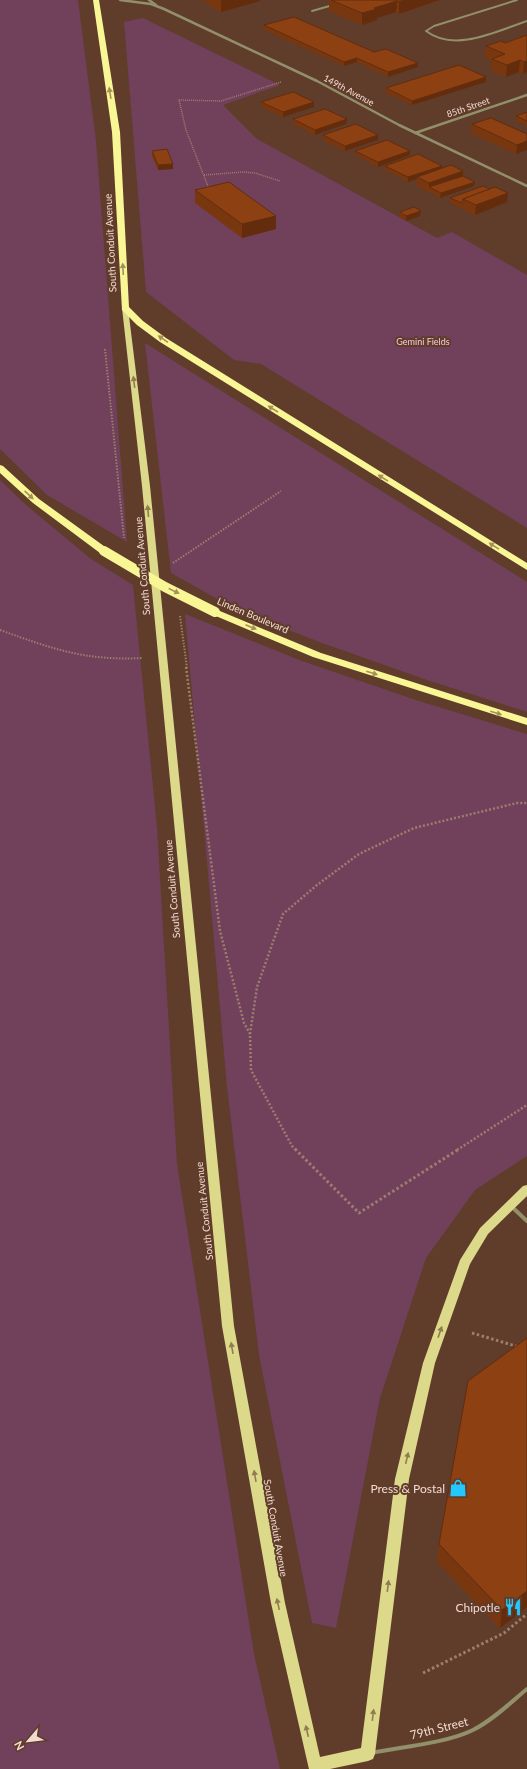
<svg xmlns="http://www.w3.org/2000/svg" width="527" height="1769" viewBox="0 0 527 1769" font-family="Lato,sans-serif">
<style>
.green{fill:#71405b}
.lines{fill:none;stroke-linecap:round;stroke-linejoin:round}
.path-far3{stroke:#9c7e6f;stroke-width:1.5;stroke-dasharray:1 1;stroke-linecap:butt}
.path-far2{stroke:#9c7e6f;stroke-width:2;stroke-dasharray:1.5 1.5;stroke-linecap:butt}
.path-far1{stroke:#9c7e6f;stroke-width:2.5;stroke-dasharray:2 2;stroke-linecap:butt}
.path{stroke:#9c7e6f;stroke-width:3;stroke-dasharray:2.5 2.5;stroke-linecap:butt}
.lane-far1{stroke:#91906b;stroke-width:2}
.lane{stroke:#91906b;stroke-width:4}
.street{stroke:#91906b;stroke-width:2.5}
.primary{fill:#dcd98a;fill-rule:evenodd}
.highway{fill:#f9f695;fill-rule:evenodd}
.highway-bridge{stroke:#f9f695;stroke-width:10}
.wall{fill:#79370f}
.shaded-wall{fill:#632d0d}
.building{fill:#8d4012;stroke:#632d0d}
.oneway{fill:#a5905a}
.oneway2{fill:#927b50}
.labels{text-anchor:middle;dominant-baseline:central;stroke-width:4;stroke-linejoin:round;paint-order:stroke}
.far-street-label{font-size:9px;fill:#f3dcd1;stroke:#603c2a}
.far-park-label{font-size:9px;fill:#f7c9e0;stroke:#603c2a}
.street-label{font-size:10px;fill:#f3dcd1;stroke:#603c2a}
.near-poi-label{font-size:12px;fill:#f3dcd1;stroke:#603c2a;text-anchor:end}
.near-street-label{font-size:12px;fill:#f3dcd1;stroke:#603c2a}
</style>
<rect width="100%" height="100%" fill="#603c2a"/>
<g class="green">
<polygon points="0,0 78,0 96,141 127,542 47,495 0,449"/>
<polygon points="143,18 280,85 223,105 257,139 437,238 452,232 527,275 527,528 261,364 234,360 146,292 124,22"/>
<polygon points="145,343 527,582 527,712 427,680 322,643 235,609 171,573"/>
<polygon points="0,480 26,505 91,559 133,585 157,827 177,1164 254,1654 280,1769 0,1769"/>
<polygon points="185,614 302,661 419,701 527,734 527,1156 475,1190 426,1258 380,1398 336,1628 312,1623 259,1355 227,1087"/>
</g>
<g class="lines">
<g class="path-far3">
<polyline points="204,175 243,172 255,173 280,181"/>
<polyline points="209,189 186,130 179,100 221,101 281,82"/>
</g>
<g class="path-far2">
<polyline points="105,349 124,538"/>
<polyline points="173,563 281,491"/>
<polyline points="180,616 187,668"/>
<path d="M0 630C53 649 85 661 143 658"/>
</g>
<g class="path-far1">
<polyline points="186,667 220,931 244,1023 250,1034"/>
<polyline points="296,1150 292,1146 251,1070 250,1034 257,987 283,914 317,885 359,854 414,828 517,803 527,803"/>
<polyline points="457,1150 527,1105"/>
</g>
<g class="path">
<polyline points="295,1149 359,1213 459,1149"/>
<polyline points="472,1333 519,1347"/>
<polyline points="423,1673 504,1633 527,1614"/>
</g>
<g class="lane-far1">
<path d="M517 0 434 26 426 31C455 53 497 31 527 21"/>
<polyline points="312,11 333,5"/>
</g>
<g class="lane">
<polyline points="512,1207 527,1221"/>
<path d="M371 1753C401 1747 447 1743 473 1730 493 1720 510 1703 527 1689"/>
</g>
<g class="street">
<polyline points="120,0 151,4 164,9 317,81 399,125 527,186"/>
<polyline points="149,0 156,5"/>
<polyline points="415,133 527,95"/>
</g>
<polygon class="primary" points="125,306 128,308 150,486 234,1326 285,1603 320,1757 361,1748 395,1479 423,1363 460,1260 480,1228 523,1186 527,1185 527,1196 488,1234 470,1264 435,1363 409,1479 375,1754 373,1759 368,1761 330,1769 309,1769 308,1765 271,1603 222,1326 142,486 122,308"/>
<g class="highway">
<polygon points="93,0 99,0 120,132 129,307 143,321 166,338 527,563 527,570 160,342 137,325 122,310 112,132"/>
<polygon points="0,465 3,466 39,499 108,549 109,551 108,553 100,553 33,503 0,473"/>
<polygon points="215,609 321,653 527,718 527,725 313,657 211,614 210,612"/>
</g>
<polyline class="highway-bridge" points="104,551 165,587 215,612"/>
</g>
<g class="wall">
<polygon points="200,0 260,0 260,1 221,12 210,6 210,4"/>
<polygon points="329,0 439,0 399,14 396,12 377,18 377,20 362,25 329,11"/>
<polygon points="264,25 374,52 418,63 418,67 388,77 357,62 344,66 264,30"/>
<polygon points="527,35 523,74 519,72 506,77 491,71 492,61 485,58 486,46 505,43"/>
<polygon points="486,82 412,105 386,93 386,88"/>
<polygon points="261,102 314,107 283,117 261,107"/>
<polygon points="527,112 527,126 515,121 516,116"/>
<polygon points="293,119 346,124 315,135 293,124"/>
<polygon points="472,124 527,134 516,154 471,133"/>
<polygon points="323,135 378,140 345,151 323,140"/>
<polygon points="152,151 173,164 173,169 158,170 152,156"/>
<polygon points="355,151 410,151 410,155 378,167 355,155"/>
<polygon points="385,166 442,169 463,176 474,186 440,198 417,186 417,179 408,182 385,170"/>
<polygon points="490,189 508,193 507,202 475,215 450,203 450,198"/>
<polygon points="195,190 276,229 242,238 195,203"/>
<polygon points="400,212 420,216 406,221 399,217"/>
<polygon points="527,1338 527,1607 500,1628 437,1562 439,1544"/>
</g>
<g class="shaded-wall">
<polygon points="221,0 260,0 260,1 221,12"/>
<polygon points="405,0 439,0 399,14 399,2"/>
<polygon points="397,1 396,12 377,18 377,20 362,25 362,13 374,8"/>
<polygon points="357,58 357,62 344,66 344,62"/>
<polygon points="520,60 519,72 506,77 507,65"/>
<polygon points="527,61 527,72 523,74 524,62"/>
<polygon points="418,63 418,67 388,77 388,72"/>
<polygon points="486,77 486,82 412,105 412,101"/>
<polygon points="314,102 314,107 283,117 283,112"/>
<polygon points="347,119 346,124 315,135 315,130"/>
<polygon points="378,135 378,140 345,151 345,146"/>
<polygon points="527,141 527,150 516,154 517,145"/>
<polygon points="410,151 410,155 378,167 378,162"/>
<polygon points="173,164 173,169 158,170 158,165"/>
<polygon points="442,166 441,171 417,177 417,179 408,182 408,177"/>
<polygon points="463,171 463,181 429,187 429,192 429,183"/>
<polygon points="475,182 474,186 440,198 441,193"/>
<polygon points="508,193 507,202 475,215 476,205"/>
<polygon points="421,211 420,216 406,221 406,216"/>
<polygon points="276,216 276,229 242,238 242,224"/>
<polygon points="527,1591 527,1607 500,1628 502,1610"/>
</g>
<g class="building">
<polygon points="331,0 405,0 399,2 397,1 374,8 377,9 362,13"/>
<polygon points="294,17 374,52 386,49 418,63 388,72 357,58 344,62 264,25"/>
<polygon points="527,35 527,61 524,62 520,60 507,65 492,59 505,54 486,46 501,41 505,43"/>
<polygon points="459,65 486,77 412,101 386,88"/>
<polygon points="293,92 314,102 283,112 261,102"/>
<polygon points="325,109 347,119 315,130 293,119"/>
<polygon points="527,112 527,121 516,116"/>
<polygon points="491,118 527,134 527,141 517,145 472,124"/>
<polygon points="356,124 378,135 345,146 323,135"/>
<polygon points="387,140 410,151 378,162 355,151"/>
<polygon points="167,149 173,164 158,165 152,151"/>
<polygon points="418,154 442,166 408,177 385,166"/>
<polygon points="451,165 463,171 429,183 417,177"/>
<polygon points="463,176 475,182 441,193 429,187"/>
<polygon points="229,182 276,216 242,224 195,190"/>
<polygon points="483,186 490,189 463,199 462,203 450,198"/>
<polygon points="495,187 508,193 476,205 463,199"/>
<polygon points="414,207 421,211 406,216 400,212"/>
<polygon points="527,1338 527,1591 502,1610 439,1544 468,1381"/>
</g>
<defs><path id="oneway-solid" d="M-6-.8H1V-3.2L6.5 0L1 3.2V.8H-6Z"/></defs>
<g class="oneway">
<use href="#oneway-solid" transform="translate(110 93) rotate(-99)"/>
<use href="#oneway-solid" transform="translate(123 269) rotate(-93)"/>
<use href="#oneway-solid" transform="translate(163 339) rotate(-146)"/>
<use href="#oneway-solid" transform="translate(273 409) rotate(-148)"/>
<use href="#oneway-solid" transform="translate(383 478) rotate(-148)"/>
<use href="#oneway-solid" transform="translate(29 495) rotate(43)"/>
<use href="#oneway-solid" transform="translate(494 546) rotate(-148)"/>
<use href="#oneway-solid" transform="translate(174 591) rotate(26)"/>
<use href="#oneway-solid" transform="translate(251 627) rotate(23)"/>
<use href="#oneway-solid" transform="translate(372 673) rotate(18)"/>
<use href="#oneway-solid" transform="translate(496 713) rotate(17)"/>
</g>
<g class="oneway2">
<use href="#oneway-solid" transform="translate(134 382) rotate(-97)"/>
<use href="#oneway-solid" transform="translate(148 511) rotate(-95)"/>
<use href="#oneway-solid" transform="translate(440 1332) rotate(-71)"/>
<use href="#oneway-solid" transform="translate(232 1348) rotate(-100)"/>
<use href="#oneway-solid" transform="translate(407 1458) rotate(-77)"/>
<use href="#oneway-solid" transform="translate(255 1476) rotate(-100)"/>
<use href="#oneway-solid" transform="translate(388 1586) rotate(-83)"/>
<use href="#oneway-solid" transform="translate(278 1604) rotate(-102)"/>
<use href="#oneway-solid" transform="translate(373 1715) rotate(-83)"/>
<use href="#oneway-solid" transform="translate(307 1731) rotate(-103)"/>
</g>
<defs>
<g id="shop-bare" transform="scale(1.38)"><path d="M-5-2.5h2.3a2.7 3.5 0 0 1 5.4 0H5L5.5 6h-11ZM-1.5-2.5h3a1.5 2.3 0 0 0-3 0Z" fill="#23c9fe" stroke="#603c2a" stroke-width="2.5" paint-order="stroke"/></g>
<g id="restaurant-bare" transform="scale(1.38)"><path d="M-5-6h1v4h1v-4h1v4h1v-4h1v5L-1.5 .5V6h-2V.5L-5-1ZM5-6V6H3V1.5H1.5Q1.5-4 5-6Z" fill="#23c9fe" stroke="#603c2a" stroke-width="2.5" paint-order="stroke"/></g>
</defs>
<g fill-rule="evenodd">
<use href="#shop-bare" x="458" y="1488"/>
<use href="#restaurant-bare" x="513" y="1607"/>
</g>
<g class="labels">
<g class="far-street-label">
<text transform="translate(349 90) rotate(28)">149th Avenue</text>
<text transform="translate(468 107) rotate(-19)">85th Street</text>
</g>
<g class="far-park-label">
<text x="423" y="341">Gemini Fields</text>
</g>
<g class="street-label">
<text transform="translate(110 243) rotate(-93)">South Conduit Avenue</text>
<text transform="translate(142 566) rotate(-95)">South Conduit Avenue</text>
<text transform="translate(253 615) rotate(23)">Linden Boulevard</text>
<text transform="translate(172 889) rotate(-95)">South Conduit Avenue</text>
<text transform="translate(204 1211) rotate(-96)">South Conduit Avenue</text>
<text transform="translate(276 1528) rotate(80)">South Conduit Avenue</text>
</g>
<g class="near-poi-label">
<text x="445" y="1488">Press &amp; Postal</text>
<text x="500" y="1607">Chipotle</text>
</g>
<g class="near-street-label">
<text transform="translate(439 1728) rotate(-14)">79th Street</text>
</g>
</g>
<g transform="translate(28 1741) rotate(242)" stroke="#603c2a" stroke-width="3" paint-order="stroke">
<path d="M0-3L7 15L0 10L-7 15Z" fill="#f3dcd1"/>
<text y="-6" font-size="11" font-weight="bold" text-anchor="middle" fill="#f3dcd1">N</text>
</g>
</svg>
